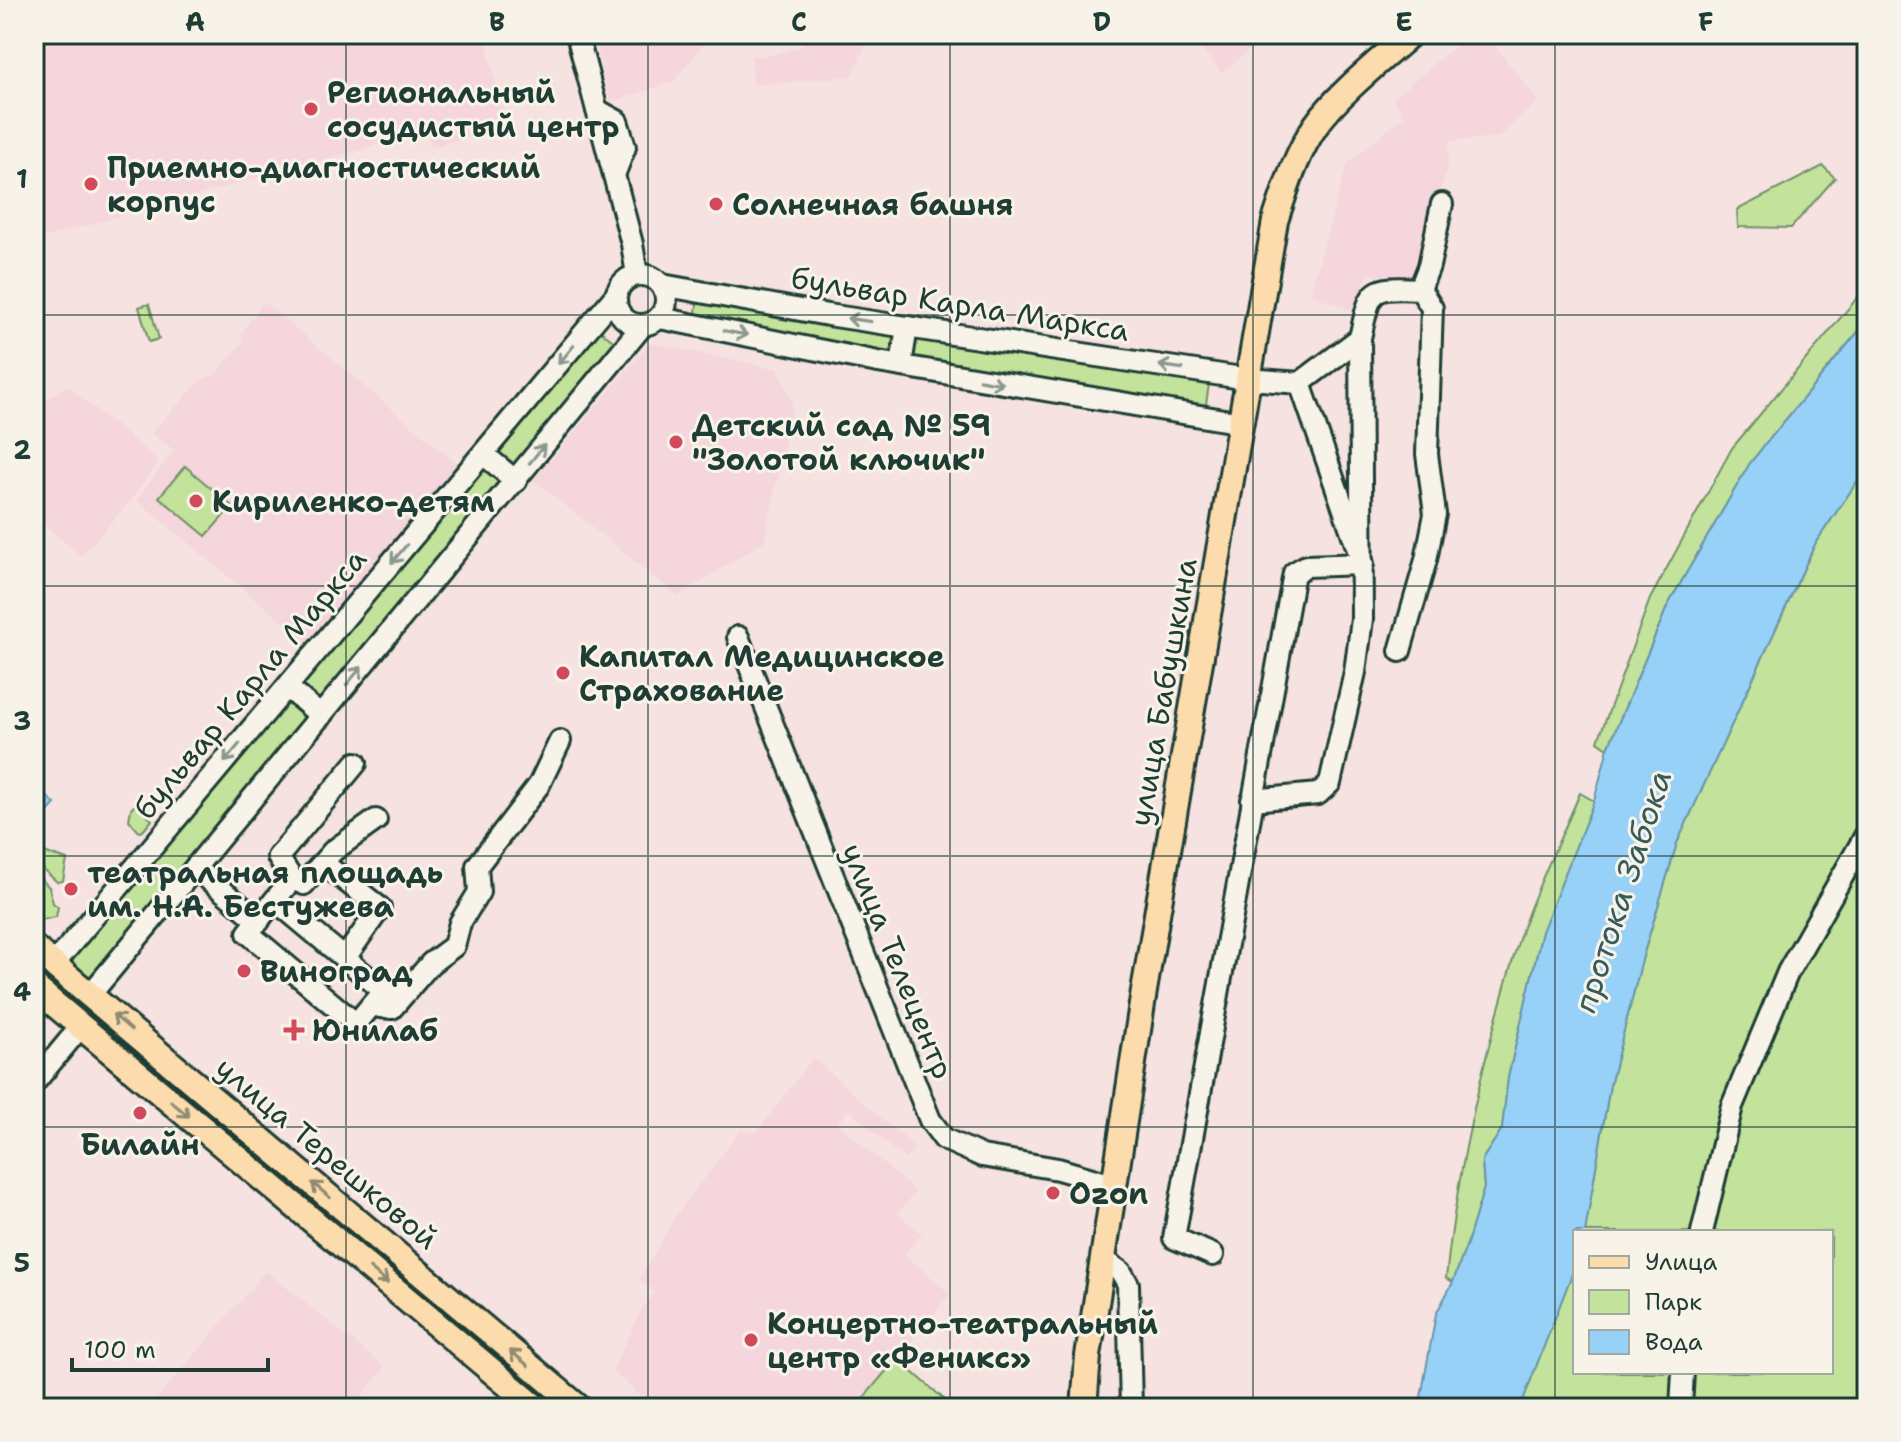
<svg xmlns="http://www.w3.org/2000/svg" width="1901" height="1442" viewBox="0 0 1901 1442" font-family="'Shantell Sans',sans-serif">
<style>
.built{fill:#f4d6dc}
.green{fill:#c3e29b;stroke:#719068;stroke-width:2}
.water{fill:#98d1f8;stroke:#6896aa;stroke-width:2}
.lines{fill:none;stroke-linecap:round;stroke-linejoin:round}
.minor-casing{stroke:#1f3d34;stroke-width:26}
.major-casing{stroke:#1f3d34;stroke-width:30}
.minor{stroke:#f7f3e8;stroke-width:20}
.major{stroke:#fcdcac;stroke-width:24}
.tram{stroke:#1f3d34;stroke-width:2}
.oneway{stroke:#8b988e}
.oneway2{stroke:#8e8c70}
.grid{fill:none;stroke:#1f3d34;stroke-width:2;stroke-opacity:0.55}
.poi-dot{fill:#d1495b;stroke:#f7f3e8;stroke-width:3}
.labels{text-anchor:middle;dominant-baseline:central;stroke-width:6;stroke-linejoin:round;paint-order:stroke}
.poi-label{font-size:30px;font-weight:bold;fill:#1f3d34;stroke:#f7f3e8;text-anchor:start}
.street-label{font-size:30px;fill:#1f3d34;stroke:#f7f3e8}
.water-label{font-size:32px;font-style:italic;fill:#375b5b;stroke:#f7f3e8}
.neatline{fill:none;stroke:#1f3d34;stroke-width:3}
.grid-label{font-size:26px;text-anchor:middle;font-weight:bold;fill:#1f3d34}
</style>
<rect width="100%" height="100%" fill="#f5e2e1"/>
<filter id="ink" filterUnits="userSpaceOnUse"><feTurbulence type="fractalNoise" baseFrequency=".0125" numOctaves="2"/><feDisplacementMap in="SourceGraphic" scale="16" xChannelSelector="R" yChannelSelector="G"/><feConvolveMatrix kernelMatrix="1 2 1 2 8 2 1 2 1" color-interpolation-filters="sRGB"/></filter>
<g filter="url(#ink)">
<g class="built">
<polygon points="34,34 484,34 506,125 432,147 427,131 34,240"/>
<polygon points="593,34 712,34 673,82 610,102"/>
<polygon points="811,34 870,34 852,76 754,85 751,57 773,55 799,47"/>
<polygon points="1189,34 1267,34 1222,73"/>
<polygon points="1467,34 1486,34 1538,101 1499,137 1449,141 1447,170 1409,283 1368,273 1355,311 1310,294 1347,164 1404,116 1393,98 1468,36"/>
<polygon points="264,302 462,468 311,645 137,500 174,450 151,433 201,380 216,374 244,340 240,335"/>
<polygon points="34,331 47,379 34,383"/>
<polygon points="650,343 777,369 793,403 764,541 678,596 534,480"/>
<polygon points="67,386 159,461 131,500 81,556 34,516 34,412 41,403"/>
<polygon points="813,1058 915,1148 905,1159 849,1110 837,1123 916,1192 897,1213 922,1234 904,1255 950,1294 855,1408 656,1408 612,1371 642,1309 655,1292 640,1279 675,1217 741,1130 756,1133"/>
<polygon points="266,1271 385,1367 351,1408 149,1408"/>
</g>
<g class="green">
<polygon points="1823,166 1835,178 1791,228 1738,227 1737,210"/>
<polygon points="1867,286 1867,321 1750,463 1668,605 1608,748 1598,741 1650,599 1732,448"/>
<polygon points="698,296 898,332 894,356 695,322"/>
<polygon points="149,304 159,339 149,342 139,307"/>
<polygon points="597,328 618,345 515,468 496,452"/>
<polygon points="918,335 1209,384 1205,411 911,360 913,338"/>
<polygon points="185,466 232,506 206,536 159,497"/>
<polygon points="483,466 504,479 318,705 300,685"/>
<polygon points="1867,467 1867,1408 1520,1408 1575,1266 1575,1372 1831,1372 1831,1232 1585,1232 1610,1085 1643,956 1677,843 1816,542"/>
<polygon points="288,701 309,718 89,980 69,964"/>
<path d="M1580 793 1594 801 1542 932 1508 1078 1502 1129 1482 1160 1484 1188 1467 1244 1453 1282 1446 1278C1458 1163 1485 1050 1519 939 1534 891 1560 841 1580 793Z"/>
<polygon points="135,805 152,820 143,831 139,832 129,820 131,809"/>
<polygon points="41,851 67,860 63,881 57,882 34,861"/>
<polygon points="34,872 49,887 53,903 58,907 56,917 41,920 34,914"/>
<polygon points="897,1358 954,1408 855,1408"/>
</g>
<g class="water">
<polygon points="1867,321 1867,467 1816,542 1677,843 1643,956 1610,1085 1585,1232 1575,1232 1575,1266 1520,1408 1427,1408 1421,1397 1436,1314 1453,1282 1467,1244 1484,1188 1482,1160 1502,1129 1508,1078 1542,932 1594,801 1608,748 1668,605 1750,463"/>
<polygon points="42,792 55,804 34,827 34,801"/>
</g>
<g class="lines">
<g class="minor-casing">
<g id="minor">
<polyline points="577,34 632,244 637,275"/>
<polyline points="597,110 617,121 625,147 614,175"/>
<circle cx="641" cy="300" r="25"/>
<path d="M662 285 828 315 1248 379 1300 383 1360 338C1371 289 1369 286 1420 289L1432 308 1427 454 1435 514 1426 560 1400 651"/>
<polyline points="1420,289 1429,266 1442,204"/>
<polyline points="660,318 878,362 1242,423"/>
<polyline points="901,365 907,327"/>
<polyline points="483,454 516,481"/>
<polyline points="738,637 930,1120 944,1139 982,1156 1058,1169 1113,1185"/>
<polyline points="287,687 321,716"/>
<polyline points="356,763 278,857 292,879 304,884 333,851 376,820"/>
<polyline points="1252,800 1318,794 1330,783 1355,672 1362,619 1360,338"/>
<polyline points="323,863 380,908 345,958"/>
<polyline points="195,868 259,921"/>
<polyline points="292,879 248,933 356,1024 374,1002 380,1007 392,1008 431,963 454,946 460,923 479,892 477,866 539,785 560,741"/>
<polyline points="275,900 397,1002"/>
<polyline points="54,964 616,295"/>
<polyline points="90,995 643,325"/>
<polyline points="34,1083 81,1026"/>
<polyline points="1702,1232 1732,1106 1788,972 1867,833"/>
<polyline points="1213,1255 1174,1238 1294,573 1306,566 1363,564 1300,383"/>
<polyline points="1104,1260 1121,1272 1128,1284 1131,1408"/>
<polyline points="1681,1408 1683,1372"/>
</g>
</g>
<g class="major-casing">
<g id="major">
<polyline points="34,948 579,1408"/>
<polyline points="34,987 536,1408"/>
<path d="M1084 1408 1088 1356 1144 991 1275 221C1286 188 1296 154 1316 125 1338 94 1381 60 1410 34"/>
</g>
</g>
<use href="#minor" class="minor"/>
<use href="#major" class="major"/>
<polyline class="tram" points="34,966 561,1408"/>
</g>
<defs><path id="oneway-shaft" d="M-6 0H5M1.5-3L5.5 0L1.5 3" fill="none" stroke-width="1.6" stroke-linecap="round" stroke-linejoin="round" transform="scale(2)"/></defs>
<g class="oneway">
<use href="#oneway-shaft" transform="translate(859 320) rotate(-172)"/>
<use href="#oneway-shaft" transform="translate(736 333) rotate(11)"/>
<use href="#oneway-shaft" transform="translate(566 355) rotate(130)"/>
<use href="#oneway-shaft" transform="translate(1171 367) rotate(-172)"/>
<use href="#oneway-shaft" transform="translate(991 382) rotate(10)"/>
<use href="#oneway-shaft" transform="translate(537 454) rotate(-51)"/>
<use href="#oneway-shaft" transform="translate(399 554) rotate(130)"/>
<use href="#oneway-shaft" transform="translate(354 676) rotate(-50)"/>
<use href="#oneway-shaft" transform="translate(232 753) rotate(130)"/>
</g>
<g class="oneway2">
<use href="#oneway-shaft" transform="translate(122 1022) rotate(-140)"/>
<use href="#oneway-shaft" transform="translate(180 1109) rotate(40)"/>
<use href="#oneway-shaft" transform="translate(321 1190) rotate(-140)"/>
<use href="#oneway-shaft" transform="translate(379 1276) rotate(40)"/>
<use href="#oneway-shaft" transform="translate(519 1358) rotate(-140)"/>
</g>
</g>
<path class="grid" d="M346 34V1408M648 34V1408M950 34V1408M1253 34V1408M1555 34V1408M34 315H1867M34 586H1867M34 856H1867M34 1127H1867"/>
<g class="poi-dot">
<circle cx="311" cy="109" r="8"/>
<circle cx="91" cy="184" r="8"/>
<circle cx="716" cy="204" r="8"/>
<circle cx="676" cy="442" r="8"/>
<circle cx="196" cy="501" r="8"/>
<circle cx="563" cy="673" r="8"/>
<circle cx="71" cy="889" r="8"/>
<circle cx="244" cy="971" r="8"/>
<path d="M290 1018h8v8h8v8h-8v8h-8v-8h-8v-8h8z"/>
<circle cx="140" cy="1113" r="8"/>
<circle cx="1053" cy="1193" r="8"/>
<circle cx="751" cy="1340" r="8"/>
</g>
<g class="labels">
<g class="poi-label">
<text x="327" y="92">Региональный<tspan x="327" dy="34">сосудистый центр</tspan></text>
<text x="107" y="167">Приемно-диагностический<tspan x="107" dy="34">корпус</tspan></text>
<text x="732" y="204">Солнечная башня</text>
<text x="692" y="425">Детский сад № 59<tspan x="692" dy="34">"Золотой ключик"</tspan></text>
<text x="212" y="501">Кириленко-детям</text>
<text x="579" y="656">Капитал Медицинское<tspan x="579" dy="34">Страхование</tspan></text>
<text x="87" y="872">театральная площадь<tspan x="87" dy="34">им. Н.А. Бестужева</tspan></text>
<text x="260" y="971">Виноград</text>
<text x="312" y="1030">Юнилаб</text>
<text x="140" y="1144" text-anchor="middle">Билайн</text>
<text x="1069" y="1193">Ozon</text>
<text x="767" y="1323">Концертно-театральный<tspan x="767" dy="34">центр «Феникс»</tspan></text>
</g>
<g class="street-label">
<text transform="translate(960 304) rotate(9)">бульвар Карла Маркса</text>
<text transform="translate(250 684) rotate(-50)">бульвар Карла Маркса</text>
<text transform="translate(1163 692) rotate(-80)">улица Бабушкина</text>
<text transform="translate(898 961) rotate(68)">улица Телецентр</text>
<text transform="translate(327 1153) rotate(40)">улица Терешковой</text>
</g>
<g class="water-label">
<text transform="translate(1622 891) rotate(-72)">протока Забока</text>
</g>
</g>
<rect width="1901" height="1442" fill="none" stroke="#f7f3e8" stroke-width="88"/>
<rect x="1573" y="1230" width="260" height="144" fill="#f7f3e8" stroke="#a1aaa0" stroke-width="2"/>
<rect x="1589" y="1256" width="40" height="12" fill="#fcdcac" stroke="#a1aaa0" stroke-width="2"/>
<text x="1645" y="1270" font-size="24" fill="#1f3d34">Улица</text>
<rect x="1589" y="1290" width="40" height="24" fill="#c3e29b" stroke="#a1aaa0" stroke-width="2"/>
<text x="1645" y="1310" font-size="24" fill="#1f3d34">Парк</text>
<rect x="1589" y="1330" width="40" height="24" fill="#98d1f8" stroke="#a1aaa0" stroke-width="2"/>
<text x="1645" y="1350" font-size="24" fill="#1f3d34">Вода</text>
<path d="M72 1358v12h196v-12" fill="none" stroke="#1f3d34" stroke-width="4"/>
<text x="84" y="1358" font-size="24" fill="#1f3d34" stroke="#f7f3e8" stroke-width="6" paint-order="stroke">100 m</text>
<rect x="44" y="44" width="1813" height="1354" class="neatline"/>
<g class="grid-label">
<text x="195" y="31">A</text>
<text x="497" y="31">B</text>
<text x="799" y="31">C</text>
<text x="1102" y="31">D</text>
<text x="1404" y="31">E</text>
<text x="1706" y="31">F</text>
<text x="22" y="188">1</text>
<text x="22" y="459">2</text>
<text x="22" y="730">3</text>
<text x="22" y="1001">4</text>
<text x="22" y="1272">5</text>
</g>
</svg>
